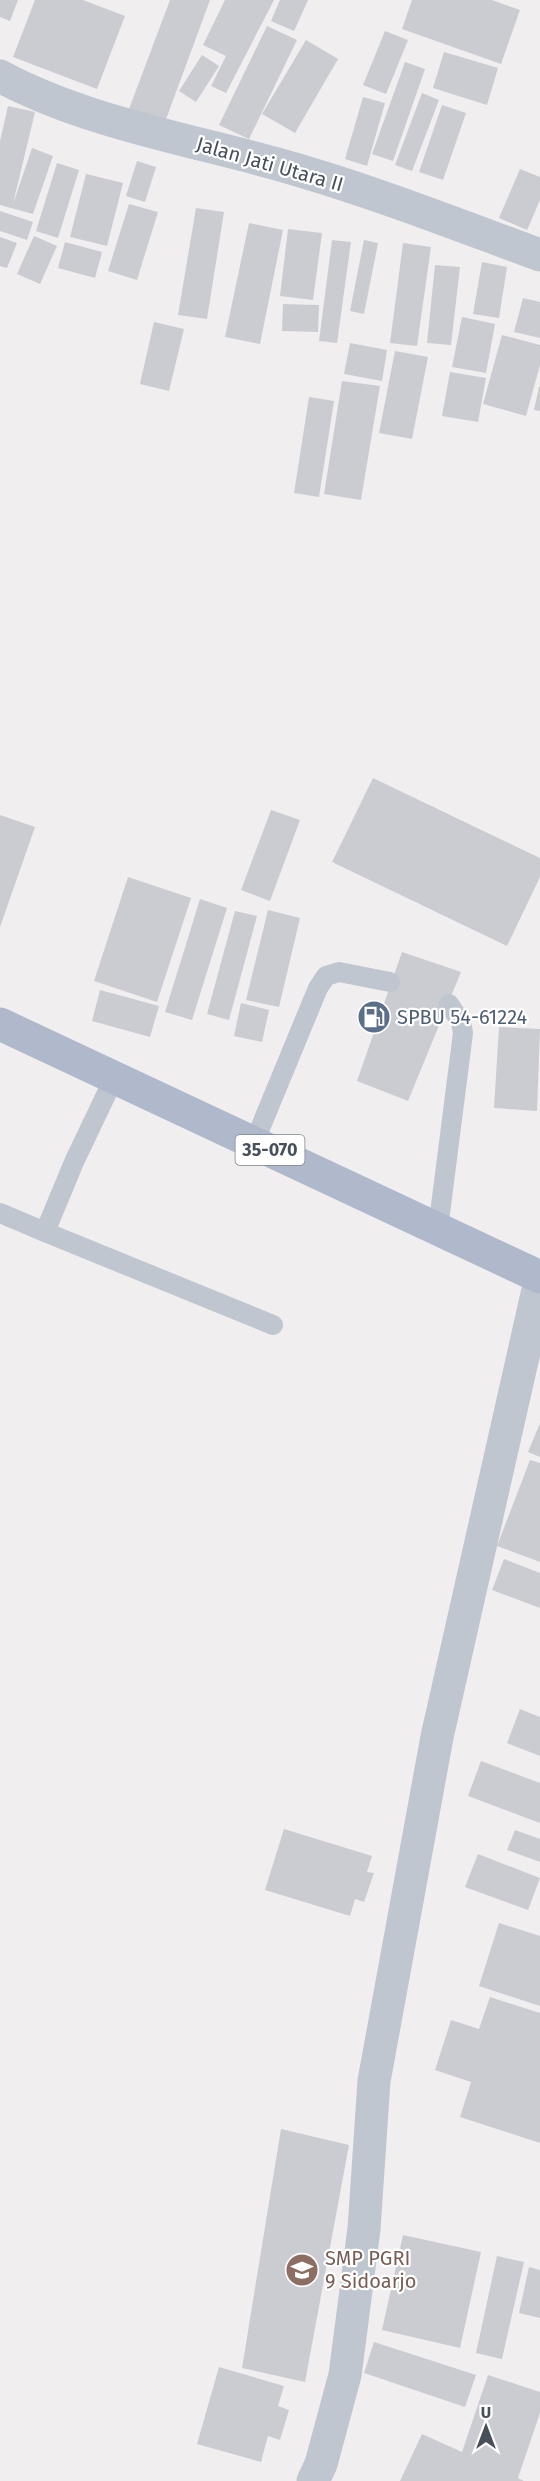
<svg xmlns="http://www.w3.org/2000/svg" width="540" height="2481" viewBox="0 0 540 2481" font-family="'Fira Sans',sans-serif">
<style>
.building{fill:#cbccd2}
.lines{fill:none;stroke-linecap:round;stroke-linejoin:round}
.lane{stroke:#bfc6cf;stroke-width:20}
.street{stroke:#bfc6cf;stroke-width:33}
.primary{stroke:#afb9cb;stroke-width:33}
.labels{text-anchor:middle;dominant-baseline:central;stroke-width:4.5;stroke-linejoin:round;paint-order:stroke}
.shield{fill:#fff;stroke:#7e848c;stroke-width:1.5}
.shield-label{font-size:18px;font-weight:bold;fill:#474f5a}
.street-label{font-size:20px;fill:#474f5a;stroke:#fff}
.service-label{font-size:20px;fill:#4e5e75;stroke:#fff;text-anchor:start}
.education-label{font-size:20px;fill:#785e54;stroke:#fff;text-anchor:start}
</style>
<rect width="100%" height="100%" fill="#f0eeee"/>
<g class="building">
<polygon points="0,0 18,0 10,21 0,17"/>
<polygon points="35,0 83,0 125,16 97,89 13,57"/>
<polygon points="170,0 210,0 165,122 129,109"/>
<polygon points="225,0 274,0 226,93 211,86 226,56 203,45"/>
<polygon points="280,0 308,0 294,31 271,21"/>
<polygon points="412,0 492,0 520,10 501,64 402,29"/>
<polygon points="267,26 297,40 249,139 219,125"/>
<polygon points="385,31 408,40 386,94 363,85"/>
<polygon points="306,40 338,59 295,133 262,114"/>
<polygon points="444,52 498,68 487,105 433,88"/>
<polygon points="202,55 219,66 196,102 179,91"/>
<polygon points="405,62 425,69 393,161 372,154"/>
<polygon points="422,93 439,100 412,171 395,165"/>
<polygon points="363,97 385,103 367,166 345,159"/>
<polygon points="442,105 466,113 443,180 419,172"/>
<polygon points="8,106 35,112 13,204 32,148 53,156 33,214 0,205 0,141"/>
<polygon points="137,161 156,167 145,202 126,196"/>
<polygon points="57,163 79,170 58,238 36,231"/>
<polygon points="520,169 540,177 540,200 527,230 499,218"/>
<polygon points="86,174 123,183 107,246 70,237"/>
<polygon points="129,204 158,212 137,280 108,271"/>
<polygon points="196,208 224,212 207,319 178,315"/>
<polygon points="0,211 33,222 27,240 0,231"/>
<polygon points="249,223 283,230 260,344 225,337"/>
<polygon points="288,229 322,233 313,300 280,296"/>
<polygon points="34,236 57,246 40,284 17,274"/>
<polygon points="0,237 17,243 7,268 0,266"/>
<polygon points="332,240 351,242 337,343 319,341"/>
<polygon points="364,240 378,243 364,314 350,311"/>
<polygon points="65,242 102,252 95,278 58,268"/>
<polygon points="403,243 431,247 417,346 390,343"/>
<polygon points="482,262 507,267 499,318 473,314"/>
<polygon points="435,265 460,267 451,345 427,343"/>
<polygon points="523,298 540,302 540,338 514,332"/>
<polygon points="283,304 319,305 318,332 282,331"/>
<polygon points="462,317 495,324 486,373 452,367"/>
<polygon points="154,322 184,329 169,391 140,384"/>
<polygon points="502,335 540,345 540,365 526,416 483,404"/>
<polygon points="350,343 387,350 382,381 344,374"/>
<polygon points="395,351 428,357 412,439 379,433"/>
<polygon points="450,372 486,378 478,422 442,416"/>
<polygon points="342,381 380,386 361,500 324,494"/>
<polygon points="539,387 540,387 540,411 534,410"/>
<polygon points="309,397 334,401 319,497 294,493"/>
<polygon points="373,778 540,858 540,877 507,946 332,862"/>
<polygon points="271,810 300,820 270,901 241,890"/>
<polygon points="0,815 35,827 0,927"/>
<polygon points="128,877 191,898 157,1002 94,981"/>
<polygon points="200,899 227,908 192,1020 165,1012"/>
<polygon points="268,910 300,918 279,1007 246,1000"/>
<polygon points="235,911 257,916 229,1020 207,1014"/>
<polygon points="402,952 461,972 408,1101 357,1081"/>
<polygon points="100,990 159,1006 150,1037 92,1021"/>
<polygon points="241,1003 269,1010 262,1042 234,1036"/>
<polygon points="499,1027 540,1029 537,1111 494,1108"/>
<polygon points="540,1423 540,1457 528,1452"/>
<polygon points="530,1460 540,1463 540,1562 497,1546"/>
<polygon points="504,1559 540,1573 540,1608 492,1590"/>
<polygon points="520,1709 540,1717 540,1756 507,1743"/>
<polygon points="481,1761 540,1783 540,1823 468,1796"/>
<polygon points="284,1829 372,1856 367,1872 374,1873 364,1902 355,1899 350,1916 265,1890"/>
<polygon points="515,1830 540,1839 540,1862 507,1850"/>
<polygon points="478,1854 540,1878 528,1910 465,1887"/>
<polygon points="499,1923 540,1936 540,2006 479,1986"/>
<polygon points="490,1997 540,2013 540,2143 460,2117 471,2082 435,2070 451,2020 479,2029"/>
<polygon points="281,2129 349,2145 305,2382 242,2368"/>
<polygon points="403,2235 481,2252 460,2348 382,2330"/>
<polygon points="497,2256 524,2262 502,2359 476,2353"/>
<polygon points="529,2267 540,2270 540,2318 519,2313"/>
<polygon points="374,2342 476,2375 465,2407 364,2373"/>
<polygon points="219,2367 284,2386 278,2406 289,2410 280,2440 268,2436 261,2462 197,2444"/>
<polygon points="488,2375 540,2392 540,2413 518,2478 524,2481 400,2481 422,2434 462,2452"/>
</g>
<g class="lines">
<g class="lane">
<polyline points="254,1143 318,988 326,976 339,972 390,982"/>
<polyline points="0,1213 45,1232 74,1162 115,1076"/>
<polyline points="438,1229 463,1033 461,1022 449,1004"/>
<polyline points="45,1232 273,1325"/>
</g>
<g class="street">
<path d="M0 76C83 121 187 139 277 164 367 189 453 223 540 255"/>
<polyline points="313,2481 321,2464 345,2375 364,2229 374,2081 437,1737 540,1281"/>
</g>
<polyline class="primary" points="0,1024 540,1277"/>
</g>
<defs>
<g id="fuel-disc" transform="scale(1.725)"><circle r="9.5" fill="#5c6f8a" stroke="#fff"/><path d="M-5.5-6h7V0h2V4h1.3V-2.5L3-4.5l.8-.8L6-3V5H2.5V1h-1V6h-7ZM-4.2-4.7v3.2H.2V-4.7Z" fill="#fff"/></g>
<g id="school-disc" transform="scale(1.725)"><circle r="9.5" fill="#8d6e63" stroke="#fff"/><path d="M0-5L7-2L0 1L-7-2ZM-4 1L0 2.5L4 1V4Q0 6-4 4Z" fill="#fff"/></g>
</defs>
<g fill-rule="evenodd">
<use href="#fuel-disc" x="374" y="1017"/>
<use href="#school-disc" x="302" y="2270"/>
</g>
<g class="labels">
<rect class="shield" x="235.5" y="1135" width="69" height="30" rx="4.5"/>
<g class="shield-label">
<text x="270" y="1150">35-070</text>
</g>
<g class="street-label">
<text transform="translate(270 164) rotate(16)">Jalan Jati Utara II</text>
</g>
<g class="service-label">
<text x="397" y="1017">SPBU 54-61224</text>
</g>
<g class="education-label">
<text x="325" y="2258">SMP PGRI<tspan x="325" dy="23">9 Sidoarjo</tspan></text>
</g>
</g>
<g transform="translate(486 2427)" stroke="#ffffff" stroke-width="4.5" paint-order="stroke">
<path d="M0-4.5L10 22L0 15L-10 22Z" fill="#474f5a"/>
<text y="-9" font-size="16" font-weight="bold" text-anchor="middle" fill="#474f5a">U</text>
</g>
</svg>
